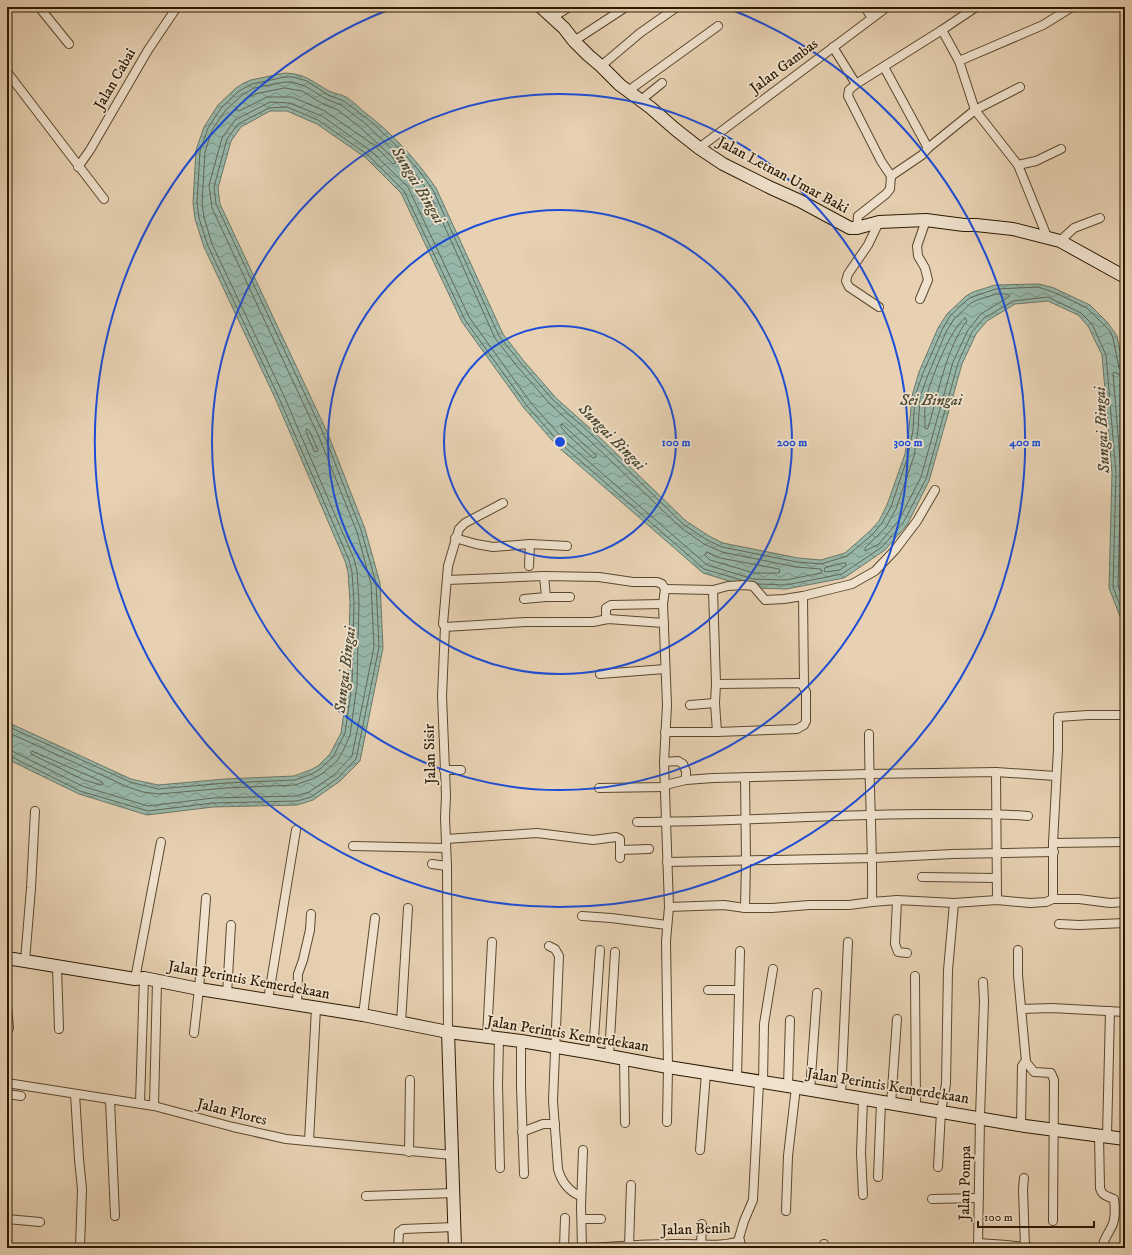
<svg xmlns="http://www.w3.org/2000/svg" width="1132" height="1255" viewBox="0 0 1132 1255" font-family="'IM FELL DW Pica',serif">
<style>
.water{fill:url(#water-waves);stroke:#6c7866}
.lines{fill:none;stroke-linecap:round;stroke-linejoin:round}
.shore{stroke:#626855;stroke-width:1}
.street-casing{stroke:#5b482c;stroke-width:10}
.secondary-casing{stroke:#2c1a00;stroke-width:14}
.street{stroke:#efe1cd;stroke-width:8}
.secondary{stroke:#efe1cd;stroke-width:12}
.ring{fill:none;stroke:#1d4ed8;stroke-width:2}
.labels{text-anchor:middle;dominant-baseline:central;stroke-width:3.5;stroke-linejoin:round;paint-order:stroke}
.street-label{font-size:15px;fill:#2c1a00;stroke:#efe1cd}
.water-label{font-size:16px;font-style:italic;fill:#4c4933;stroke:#efe1cd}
.centre{fill:#1d4ed8;stroke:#efe1cd;stroke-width:2}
.ring-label{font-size:12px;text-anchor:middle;font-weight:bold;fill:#1d4ed8;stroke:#efe1cd;stroke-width:3.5;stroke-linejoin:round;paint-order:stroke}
</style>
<defs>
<pattern id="water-waves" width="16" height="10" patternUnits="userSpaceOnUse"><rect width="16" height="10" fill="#97b7aa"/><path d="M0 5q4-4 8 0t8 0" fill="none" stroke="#7b9488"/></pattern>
</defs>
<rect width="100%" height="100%" fill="#e7d1b2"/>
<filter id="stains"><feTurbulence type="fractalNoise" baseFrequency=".005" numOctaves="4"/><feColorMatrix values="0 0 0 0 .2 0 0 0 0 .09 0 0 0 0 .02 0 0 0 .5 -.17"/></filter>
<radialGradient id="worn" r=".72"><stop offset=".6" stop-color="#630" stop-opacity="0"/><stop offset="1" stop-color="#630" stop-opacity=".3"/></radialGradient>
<path class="water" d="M285 73C306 74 311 81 329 91 334 94 341 94 346 97 352 101 358 106 363 111 391 132 416 159 436 188L503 334 523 360 556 398 593 431 686 521 709 536 723 543 798 558 821 560 845 553 870 531 879 521 887 505 905 454 909 429 912 396 919 372 938 328 947 314 966 296 973 292 995 285 1039 284 1054 288 1090 305 1108 323 1117 336 1125 376V624L1121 619 1109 588 1112 473 1102 355 1088 326 1078 315 1048 301 1015 304 987 321 976 334 962 364 929 481 907 525 885 550 844 578 786 589 752 588 703 573 557 446 524 408 462 322 401 193 366 158 317 124 287 111H270L241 127 231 141 218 188 220 204 328 434 365 529 380 583 383 648 360 761 340 781 313 800 297 805 213 807 147 815 79 794 7 759V722L131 779 158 785 225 779 294 776 310 770 318 766 330 754 341 733 348 684 350 602 348 572 345 561 276 400 204 247 195 219 193 203 196 150 204 127 218 105 236 88 244 83 251 80Z"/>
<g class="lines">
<g class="shore">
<polygon points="285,88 302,91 323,104 338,110 362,129 393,158 396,163 393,164 375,146 325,111 292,97 267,97 239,111 236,110 237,108 245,99 255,94"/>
<polygon points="997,294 1008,294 1010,296 981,314 968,330 953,362 921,477 899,520 879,544 865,551 865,548 886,527 896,509 914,456 918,430 920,397 928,375 946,332 954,319 971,303 977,300"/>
<path d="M965 318 967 321C946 348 938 395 928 428L926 429 925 428C925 418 924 409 926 399 930 381 950 329 965 318Z"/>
<polyline points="1125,376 1120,375 1115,372 1113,373 1121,473 1118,586 1125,605"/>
<polyline points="1125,382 1121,382 1120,384 1125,445"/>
<polygon points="562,424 596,455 596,457 593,458 568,435 561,427"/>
<polygon points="307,429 309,430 318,450 317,452 314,451 306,432"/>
<polygon points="707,552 720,558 779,569 780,572 778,573 754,573 710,560 705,555"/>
<polygon points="844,563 846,563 846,565 840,570 826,572 824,571 825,568"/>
<polyline points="758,584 786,585 842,574 882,547 903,523 926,479 958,363 972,332 984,318 1013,301 1048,297 1081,313 1092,324 1106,355 1116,473 1113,587 1125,618"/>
<polyline points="7,726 130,782 158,789 226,783 295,780 312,774 320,769 333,757 345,733 352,685 354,602 352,572 349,560 279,398 208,246 199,218 197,203 200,151 208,128 221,108 239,91 252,84 285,77 293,77 307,81 328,95 344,101 369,120 401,150 420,172 433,190 499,336 520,362 553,400 591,434 683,524 707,540 722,547 797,562 821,564 847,556 873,534 882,523 891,507 908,456 913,430 915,396 923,373 942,330 950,316 968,299 975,296 996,289 1038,287 1053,292 1075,302 1087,308 1110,331 1113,338 1119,368 1121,370 1125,371"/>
<polyline points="7,732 128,787 143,792 159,794 226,788 295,785 315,778 323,773 337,761 343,751 350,735 357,685 359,602 357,571 354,559 284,396 212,244 204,217 202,203 205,152 212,130 225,111 242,95 254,88 285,82 292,82 305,86 326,99 341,105 366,124 397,154 416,175 429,192 495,338 516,365 550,404 587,438 680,527 704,544 722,552 796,567 821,569 822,571 821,573 786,580 753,579 707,565 564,440 531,403 469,317 408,187 371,151 322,116 289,103 270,102 235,120 222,138 209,185 212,208 319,437 357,532 371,584 374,647 352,756 334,775 309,792 296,796 213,798 148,806 82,786 12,751 7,750"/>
<polygon points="32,751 94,778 102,782 103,784 101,785 84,780 31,754 31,752"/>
<polyline points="7,755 10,756 80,791 148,811 213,803 297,801 311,797 338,778 356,759 379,647 376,583 361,530 324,435 216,204 214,187 227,139 238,124 269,108 287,107 318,120 368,155 404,191 465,320 527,406 560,443 704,569 741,580"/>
</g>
<g class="street-casing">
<g id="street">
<polyline points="39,7 69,44"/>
<polyline points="865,7 872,18"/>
<polyline points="552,18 569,7"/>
<polyline points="942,30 976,7"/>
<polyline points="574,41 626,7"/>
<polyline points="833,47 856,84 942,30 959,61 975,110 1018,165"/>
<polyline points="959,61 1043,25 1072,7"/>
<polyline points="601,66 640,33 677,7"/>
<polyline points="884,67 928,148 975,110 1020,87"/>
<polyline points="7,72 104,199"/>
<polyline points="856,84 849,90 848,96 881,161 891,176 922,155 928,148"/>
<polyline points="628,91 718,26"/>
<polyline points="641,100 662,83"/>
<polyline points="699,148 887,7"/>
<polyline points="78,167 90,150 148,50 177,7"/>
<polyline points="879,222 868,245 848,274 846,281 849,287 879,307"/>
<polyline points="857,228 858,216 886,194 890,189 891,176"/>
<polyline points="1048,239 1018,165 1036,161 1061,149"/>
<polyline points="1060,241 1074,228 1100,218"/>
<polyline points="920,299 928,280 925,268 918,256 917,246 926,220"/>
<polyline points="455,538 476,544 493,547 530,544 529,566"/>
<polyline points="530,544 567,546"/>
<polyline points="544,576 546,597"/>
<polyline points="447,580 544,576 599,577 633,582 657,582 662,584 665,589 663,604 667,705 664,762 669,907 666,941 668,1067 667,1122"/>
<polyline points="665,589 713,590 728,586 744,585 753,586 765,600 784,599 803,596 852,584 875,571 895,550 917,521 935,490"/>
<polyline points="713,590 716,684 715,703 717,732"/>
<polyline points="803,596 804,687"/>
<polyline points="524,599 546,597 570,597"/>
<polyline points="608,619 606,615 606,608 611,605 663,604"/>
<polyline points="445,627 526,622 593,622 608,619 664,623"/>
<polyline points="600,674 665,669"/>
<polyline points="690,705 715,703"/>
<polyline points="665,732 717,732 797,729 804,725 806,721 806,692 802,684 798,683 716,684"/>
<path d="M869 734C869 790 873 845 872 902"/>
<polyline points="664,762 678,761 683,764 686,771 686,780"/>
<polyline points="444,770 461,770"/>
<polyline points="996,772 997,900"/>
<polyline points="745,777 746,860 745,908"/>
<polyline points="665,785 686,780 713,778 869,774 996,772 1055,776"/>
<polyline points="599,788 665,787"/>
<path d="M637 822C735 822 833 814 931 814 963 814 996 813 1028 816"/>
<polyline points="446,839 537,833 593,840 616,837 620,839 620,850"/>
<polyline points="1053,843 1125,842"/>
<polyline points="353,846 446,848"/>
<polyline points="620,858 620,850 649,849"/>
<polyline points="667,862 873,858 952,854 1054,852"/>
<polyline points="432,864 447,866"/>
<polyline points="922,877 996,878"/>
<polyline points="1053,899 1053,843 1058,749 1058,717 1088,715 1125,715"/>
<polyline points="897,900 895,944 898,952 907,953"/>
<polyline points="669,907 724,905 745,908 772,908 809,905 849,905 872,902 897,900 954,903 997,900 1030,903 1046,902 1053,899 1079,899 1110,903 1125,902"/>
<polyline points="582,916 611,918 667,925"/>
<polyline points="1059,924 1079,925 1125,923"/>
<path d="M549 946 555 949 559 956 553 1101 558 1169C561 1181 569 1192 581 1196"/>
<polyline points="1018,950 1018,975 1026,1062 1034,1072 1051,1073 1054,1080 1053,1221"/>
<polyline points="25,961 31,888 35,811"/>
<polyline points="57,966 59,1029"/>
<polyline points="915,976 916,1107"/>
<polyline points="135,979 161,842"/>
<polyline points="708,990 739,990"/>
<polyline points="227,994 231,925"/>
<polyline points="268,1000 296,830"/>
<polyline points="297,1005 298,974 303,960 310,930 311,914"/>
<polyline points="7,1007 9,1028"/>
<polyline points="1021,1009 1052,1008 1125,1012"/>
<polyline points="363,1015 375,918"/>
<polyline points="401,1023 408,908"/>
<polyline points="448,1032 447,866 445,818 446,795 442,696 445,627 443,624 448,566 459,529 465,523 503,503"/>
<polyline points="194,1033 199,989 206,898"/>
<polyline points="487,1037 492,942"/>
<polyline points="499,1038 498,1085 500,1168"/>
<polyline points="521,1041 521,1087 524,1174"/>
<polyline points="593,1053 600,950"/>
<polyline points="609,1056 615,952"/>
<polyline points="624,1058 625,1123"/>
<polyline points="737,1078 740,951"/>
<polyline points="763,1082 764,1024 773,969"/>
<polyline points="7,1083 154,1106 233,1127 286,1139 452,1155"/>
<polyline points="788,1086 790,1020"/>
<polyline points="810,1090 817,993"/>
<polyline points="7,1094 21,1096"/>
<polyline points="75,1094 79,1159 82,1189 80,1248"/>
<polyline points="841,1095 848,942"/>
<polyline points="110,1100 115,1216"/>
<polyline points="140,1103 144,978"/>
<polyline points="891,1104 897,1019"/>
<polyline points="154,1106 157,981"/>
<polyline points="1021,1125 1022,1066 1024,1063 1026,1062"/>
<polyline points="522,1132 543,1124 555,1124"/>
<path d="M1099 1135 1100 1188C1102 1196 1107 1196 1114 1199 1115 1207 1116 1220 1111 1228 1107 1236 1104 1238 1102 1248"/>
<polyline points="1107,1136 1110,1011"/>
<polyline points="309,1141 316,1008"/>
<polyline points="700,1150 706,1073"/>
<polyline points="409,1152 410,1080"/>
<polyline points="938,1167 941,1111 946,1084 948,970 954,903"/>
<polyline points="878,1177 881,1102"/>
<polyline points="1024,1178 1023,1189 1025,1247"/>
<polyline points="863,1195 861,1153 863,1099"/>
<polyline points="366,1196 454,1193"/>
<polyline points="932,1199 979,1198"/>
<polyline points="786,1211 788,1156 796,1087"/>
<polyline points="7,1219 40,1222"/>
<polyline points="582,1219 601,1219"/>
<polyline points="978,1243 1007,1245 1034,1248"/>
<polyline points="824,1244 824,1248"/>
<polyline points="629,1246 631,1185"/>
<polyline points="701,1246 702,1224"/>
<polyline points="398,1248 399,1232 403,1229 455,1227"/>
<polyline points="525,1248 581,1248"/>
<polyline points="564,1248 565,1218"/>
<path d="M582 1248C611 1247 641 1244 670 1244 694 1243 717 1248 740 1241"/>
<polyline points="582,1248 581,1206 583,1150"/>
<polyline points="742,1248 739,1238 744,1221 753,1200 759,1082"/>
<polyline points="978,1248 980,1117 984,1001 983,982"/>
</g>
</g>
<g class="secondary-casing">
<g id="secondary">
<polyline points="541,7 564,28 574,41 588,55 601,66 620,85 651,108 675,129 699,148 723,164 771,188 800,201 850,228 857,228 879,222 926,220 964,225 976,225 1013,229 1060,241 1125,277"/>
<polyline points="7,958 135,979 144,978 199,989 363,1015 448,1032 521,1041 593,1053 668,1067 788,1086 1025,1126 1125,1139"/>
<polyline points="448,1032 455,1248"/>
</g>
</g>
<use href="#street" class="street"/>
<use href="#secondary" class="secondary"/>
</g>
<g class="ring">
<circle cx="560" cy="442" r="116"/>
<circle cx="560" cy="442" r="232"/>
<circle cx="560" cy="442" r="348"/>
<path d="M727 8A465 465 0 1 1 393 8"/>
</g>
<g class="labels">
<g class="street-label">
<text transform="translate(784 66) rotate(-37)">Jalan Gambas</text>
<text transform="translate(115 79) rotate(-60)">Jalan Cabai</text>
<text transform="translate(783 175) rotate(28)">Jalan Letnan Umar Baki</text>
<text transform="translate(430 754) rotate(-92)">Jalan Sisir</text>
<text transform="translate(249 980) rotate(10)">Jalan Perintis Kemerdekaan</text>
<text transform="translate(568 1034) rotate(9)">Jalan Perintis Kemerdekaan</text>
<text transform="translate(888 1086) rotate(9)">Jalan Perintis Kemerdekaan</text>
<text transform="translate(232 1112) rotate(14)">Jalan Flores</text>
<text transform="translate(965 1183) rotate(-89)">Jalan Pompa</text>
<text transform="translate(696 1229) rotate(-2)">Jalan Benih</text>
</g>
<g class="water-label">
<text transform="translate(418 185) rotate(59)">Sungai Bingai</text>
<text x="931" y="400">Sei Bingai</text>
<text transform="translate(1102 430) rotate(-93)">Sungai Bingai</text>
<text transform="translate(612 437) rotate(45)">Sungai Bingai</text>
<text transform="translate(345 670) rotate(-83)">Sungai Bingai</text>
</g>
</g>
<circle cx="560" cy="442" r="6" class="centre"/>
<g class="ring-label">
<text x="676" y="446">100 m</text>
<text x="792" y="446">200 m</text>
<text x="908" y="446">300 m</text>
<text x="1025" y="446">400 m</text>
</g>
<rect width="1132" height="1255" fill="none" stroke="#e7d1b2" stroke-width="24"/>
<rect x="8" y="8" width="1116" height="1239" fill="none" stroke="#2c1a00" stroke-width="2"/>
<rect x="12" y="12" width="1108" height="1231" fill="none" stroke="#2c1a00"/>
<path d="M978 1221v6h116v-6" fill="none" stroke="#2c1a00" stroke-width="2"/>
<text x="984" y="1221" font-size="12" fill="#2c1a00" stroke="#efe1cd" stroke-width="3" paint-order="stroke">100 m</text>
<rect width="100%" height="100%" filter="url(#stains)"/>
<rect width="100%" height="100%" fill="url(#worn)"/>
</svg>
